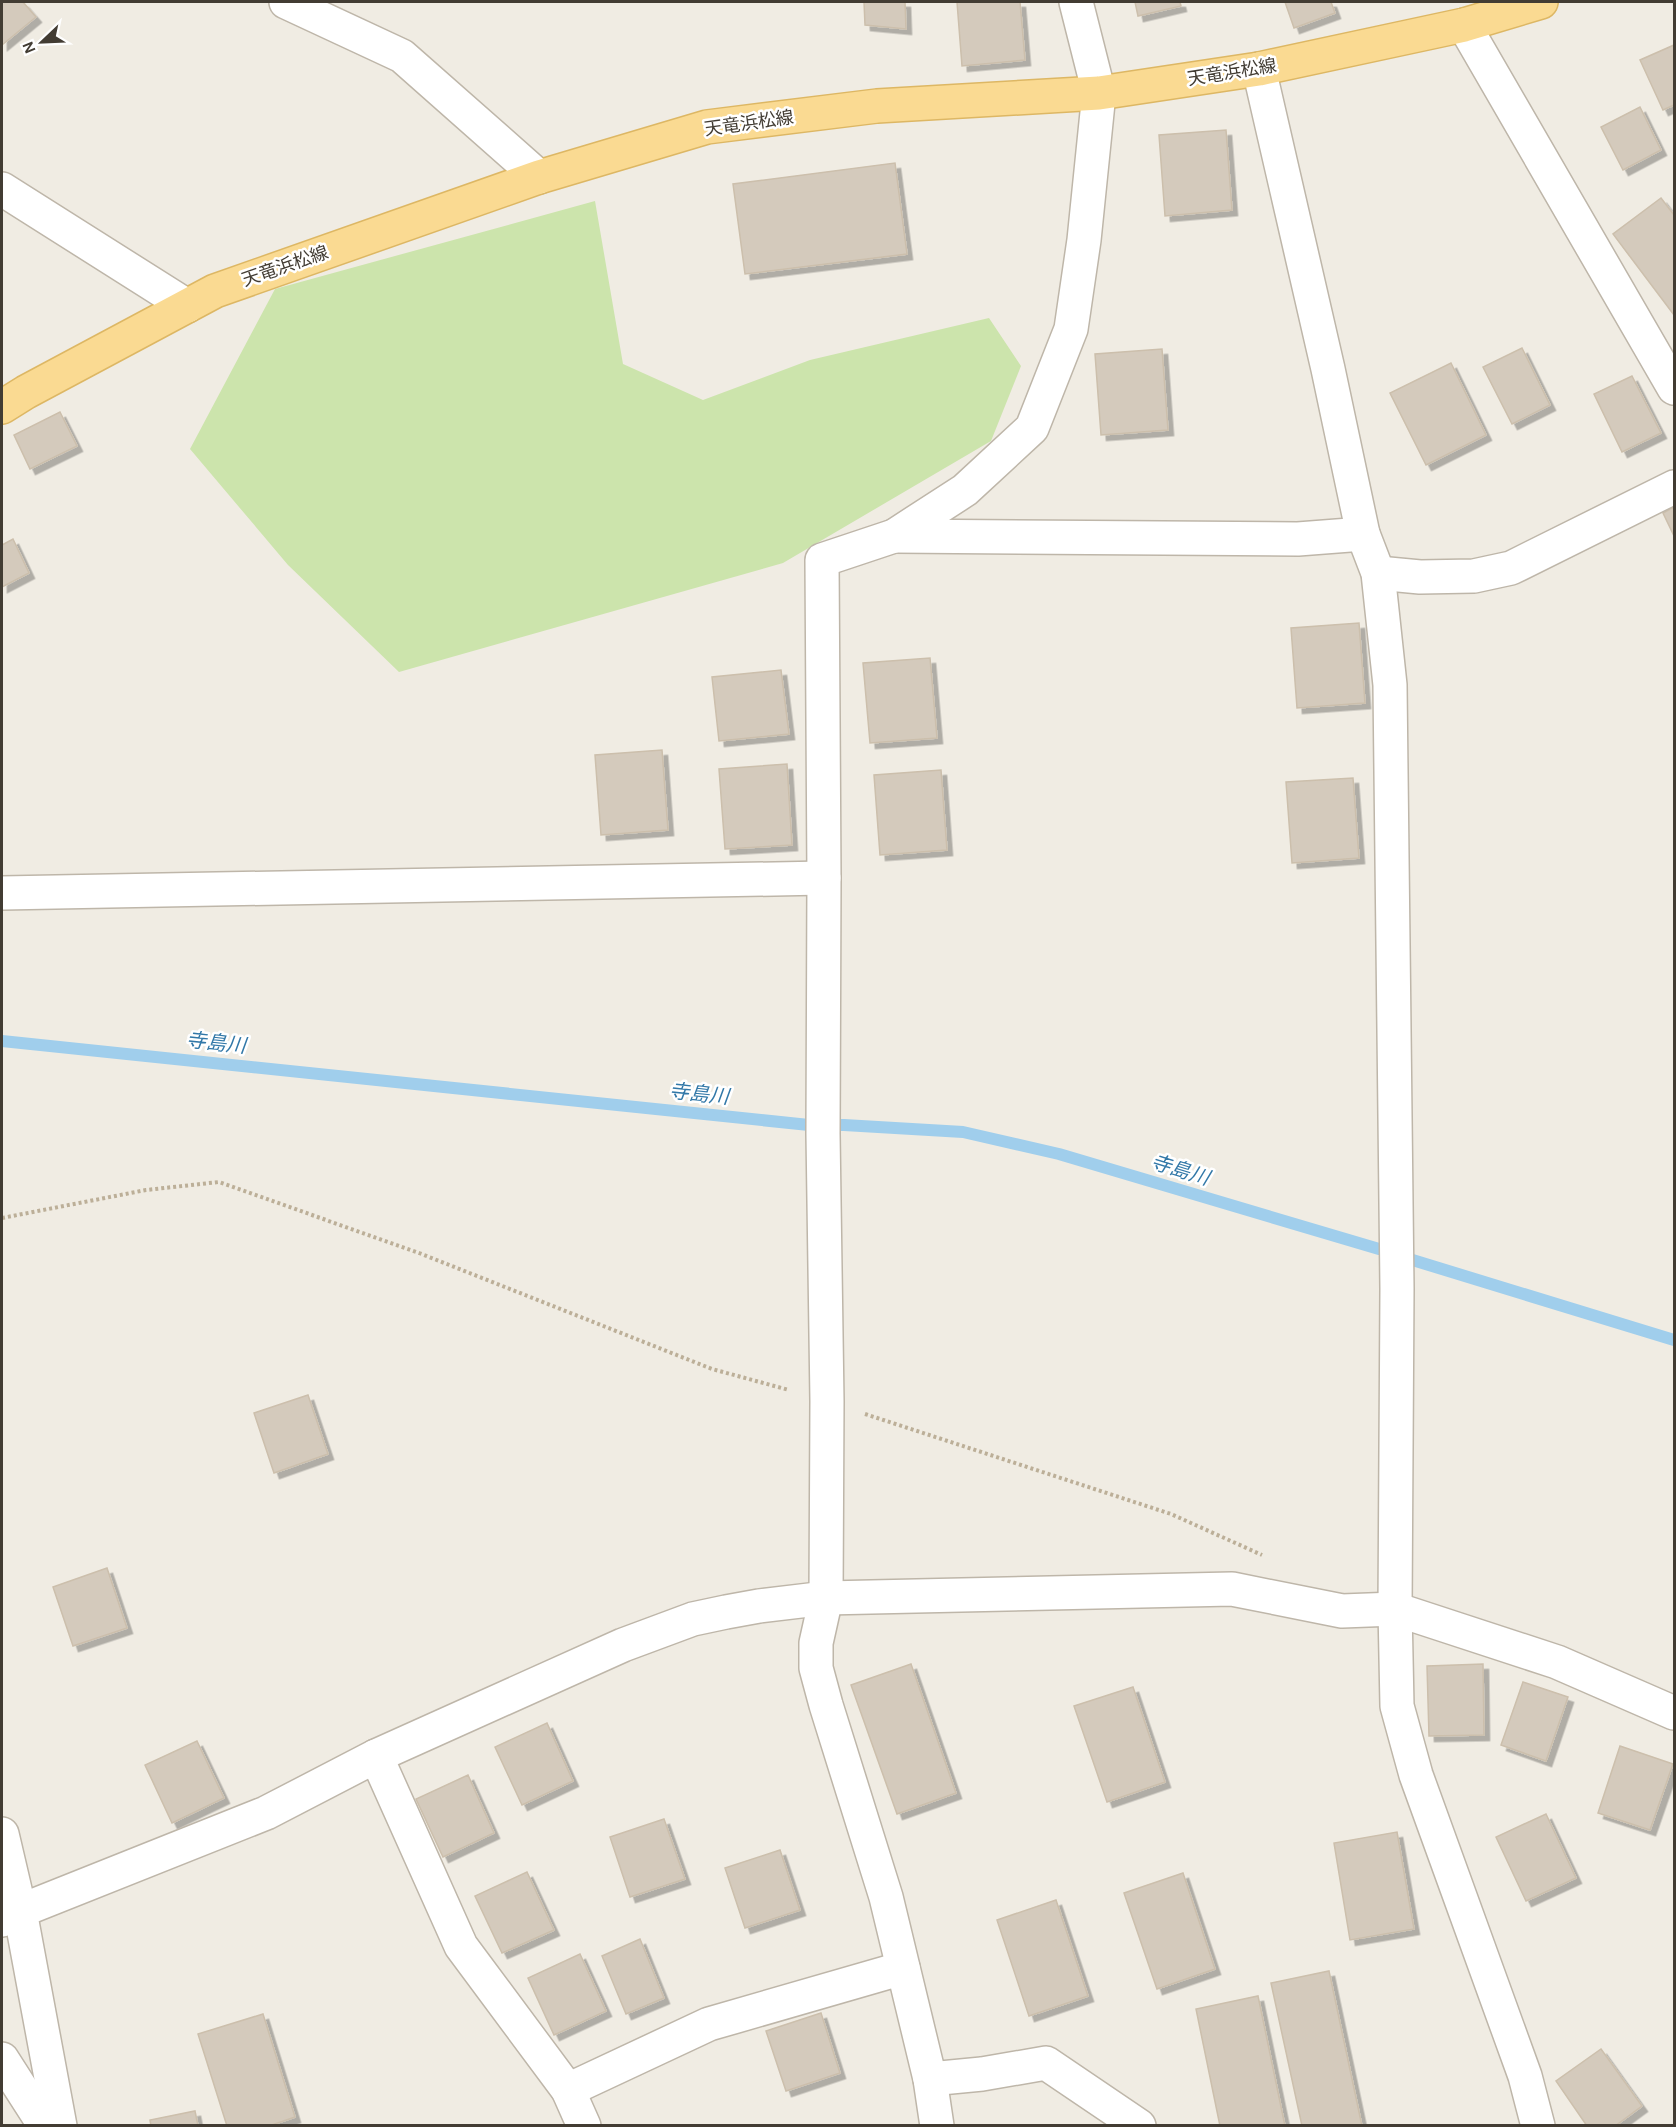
<svg xmlns="http://www.w3.org/2000/svg" width="1676" height="2127" viewBox="0 0 1676 2127" font-family="Karla,'Noto Sans JP',sans-serif">
<style>
.green{fill:#cce4ac}
.lines{fill:none;stroke-linecap:round;stroke-linejoin:round}
.stream{stroke:#a0ceec;stroke-width:12}
.building{fill:#d4cabc;stroke:#ccbfac;stroke-width:1.5;filter:url(#shadow)}
.minor-casing{stroke:#beb6a9;stroke-width:36}
.primary-casing{stroke:#ddb764;stroke-width:36}
.path{stroke:#bcaf98;stroke-width:4;stroke-dasharray:3 3;stroke-linecap:butt}
.minor{stroke:#fff;stroke-width:33}
.primary{stroke:#fada92;stroke-width:33}
.labels{text-anchor:middle;dominant-baseline:central;stroke-width:5;stroke-linejoin:round;paint-order:stroke}
.street-label{font-size:18px;fill:#423c33;stroke:#fff}
.water-label{font-size:20px;font-style:italic;fill:#3278a8;stroke:#fff}
</style>
<defs>
<filter id="shadow"><feDropShadow dx="5.5" dy="5.5" stdDeviation="0" flood-color="#0004"/></filter>
</defs>
<rect width="100%" height="100%" fill="#f0ece3"/>
<polygon class="green" points="595,201 623,364 703,400 810,360 989,318 1021,366 991,441 783,563 399,672 288,565 190,449 275,289"/>
<g class="lines">
<g class="stream">
<polyline points="2,1041 809,1125 844,1125 963,1132 1059,1154 1379,1249"/>
<polyline points="1406,1258 1674,1340"/>
</g>
</g>
<g class="building">
<polygon points="2,2 23,2 36,17 2,45"/>
<polygon points="864,2 905,2 906,29 865,25"/>
<polygon points="957,2 1020,2 1025,60 962,66"/>
<polygon points="1135,2 1180,2 1181,6 1138,16"/>
<polygon points="1285,2 1331,2 1335,13 1294,28"/>
<polygon points="1674,45 1674,105 1663,110 1640,60"/>
<polygon points="1640,107 1661,150 1623,170 1601,127"/>
<polygon points="1226,130 1232,210 1165,216 1159,135"/>
<polygon points="895,163 907,254 745,274 733,184"/>
<polygon points="1661,198 1674,215 1674,315 1613,234"/>
<polygon points="1522,348 1550,405 1512,424 1483,367"/>
<polygon points="1162,349 1168,430 1101,435 1095,354"/>
<polygon points="1451,363 1486,435 1426,465 1390,393"/>
<polygon points="1632,376 1661,433 1622,452 1594,394"/>
<polygon points="60,412 77,446 30,469 14,435"/>
<polygon points="1674,507 1674,536 1663,513"/>
<polygon points="13,539 29,573 2,587 2,545"/>
<polygon points="1359,623 1365,703 1297,708 1291,628"/>
<polygon points="930,658 937,738 870,743 863,663"/>
<polygon points="781,670 789,734 719,741 712,677"/>
<polygon points="662,750 668,830 601,835 595,755"/>
<polygon points="787,764 792,845 725,849 719,769"/>
<polygon points="941,770 947,850 880,855 874,775"/>
<polygon points="1353,778 1359,858 1292,863 1286,782"/>
<polygon points="308,1395 328,1454 274,1473 254,1413"/>
<polygon points="107,1568 127,1628 73,1646 53,1587"/>
<polygon points="911,1664 956,1793 897,1814 851,1685"/>
<polygon points="1483,1664 1484,1735 1429,1736 1427,1666"/>
<polygon points="1523,1682 1568,1697 1546,1761 1501,1745"/>
<polygon points="1133,1687 1165,1782 1107,1802 1074,1706"/>
<polygon points="547,1723 573,1781 522,1805 495,1747"/>
<polygon points="197,1741 224,1798 172,1823 145,1765"/>
<polygon points="1620,1746 1673,1764 1650,1830 1598,1813"/>
<polygon points="468,1775 494,1833 443,1857 416,1799"/>
<polygon points="1546,1814 1576,1878 1526,1901 1496,1837"/>
<polygon points="664,1819 685,1879 630,1897 610,1837"/>
<polygon points="1397,1832 1414,1929 1350,1940 1334,1843"/>
<polygon points="780,1850 800,1910 745,1928 725,1868"/>
<polygon points="527,1872 554,1930 502,1953 475,1896"/>
<polygon points="1183,1873 1215,1969 1157,1989 1124,1893"/>
<polygon points="1056,1900 1088,1996 1029,2016 997,1920"/>
<polygon points="640,1939 664,1998 626,2014 602,1956"/>
<polygon points="580,1954 606,2011 554,2035 528,1978"/>
<polygon points="1329,1971 1362,2126 1302,2126 1271,1983"/>
<polygon points="1258,1996 1285,2126 1220,2126 1196,2009"/>
<polygon points="821,2013 840,2073 786,2091 766,2031"/>
<polygon points="263,2014 295,2117 269,2126 227,2126 198,2034"/>
<polygon points="1601,2049 1642,2106 1615,2126 1587,2126 1556,2081"/>
<polygon points="195,2111 198,2126 151,2126 150,2120"/>
</g>
<g class="lines">
<g class="minor-casing">
<g id="minor">
<polyline points="286,2 402,56 539,177"/>
<polyline points="1464,25 1674,388"/>
<polyline points="1259,69 1328,369 1363,534 1378,573 1390,685 1397,1289 1395,1609 1397,1706 1416,1775 1525,2076 1538,2126"/>
<polyline points="2,189 187,306"/>
<polyline points="894,536 1298,539 1363,534"/>
<polyline points="1378,573 1420,577 1474,576 1511,568 1674,487"/>
<polyline points="2,893 824,878"/>
<polyline points="376,1756 461,1946 568,2090 584,2126"/>
<polyline points="2,1834 20,1911 60,2126"/>
<polyline points="2,1920 20,1911 266,1813 376,1756 623,1645 693,1619 726,1612 759,1606 826,1598 1232,1589 1342,1611 1395,1609 1557,1662 1674,1713"/>
<polyline points="2,2059 45,2126"/>
<polyline points="930,2079 982,2074 1046,2063 1139,2126"/>
<polyline points="568,2090 709,2024 903,1968"/>
<polyline points="937,2126 930,2079 886,1897 826,1705 816,1668 816,1643 826,1598 827,1401 823,1134 824,878 822,560 894,536 965,490 1032,428 1071,329 1084,240 1099,93 1076,2"/>
</g>
</g>
<g class="primary-casing">
<polyline id="primary" points="2,407 26,392 215,291 539,177 707,127 877,106 1099,93 1259,69 1464,25 1541,2"/>
</g>
<g class="path">
<polyline points="2,1218 146,1190 219,1182 419,1253 712,1369 789,1390"/>
<polyline points="865,1414 1171,1514 1262,1555"/>
</g>
<use href="#minor" class="minor"/>
<use href="#primary" class="primary"/>
</g>
<g class="labels">
<g class="street-label">
<text transform="translate(1232 72) rotate(-9)">天竜浜松線</text>
<text transform="translate(749 123) rotate(-8)">天竜浜松線</text>
<text transform="translate(285 266) rotate(-19)">天竜浜松線</text>
</g>
<g class="water-label">
<text transform="translate(216 1043) rotate(6)">寺島川</text>
<text transform="translate(699 1094) rotate(6)">寺島川</text>
<text transform="translate(1180 1170) rotate(17)">寺島川</text>
</g>
</g>
<rect width="1676" height="2127" fill="none" stroke="#423c33" stroke-width="6"/>
<g transform="translate(42 42) rotate(247)" stroke="#ffffff" stroke-width="4.5" paint-order="stroke">
<path d="M0-4.5L10 22L0 15L-10 22Z" fill="#423c33"/>
<text y="-9" font-size="16" font-weight="bold" text-anchor="middle" fill="#423c33">N</text>
</g>
</svg>
